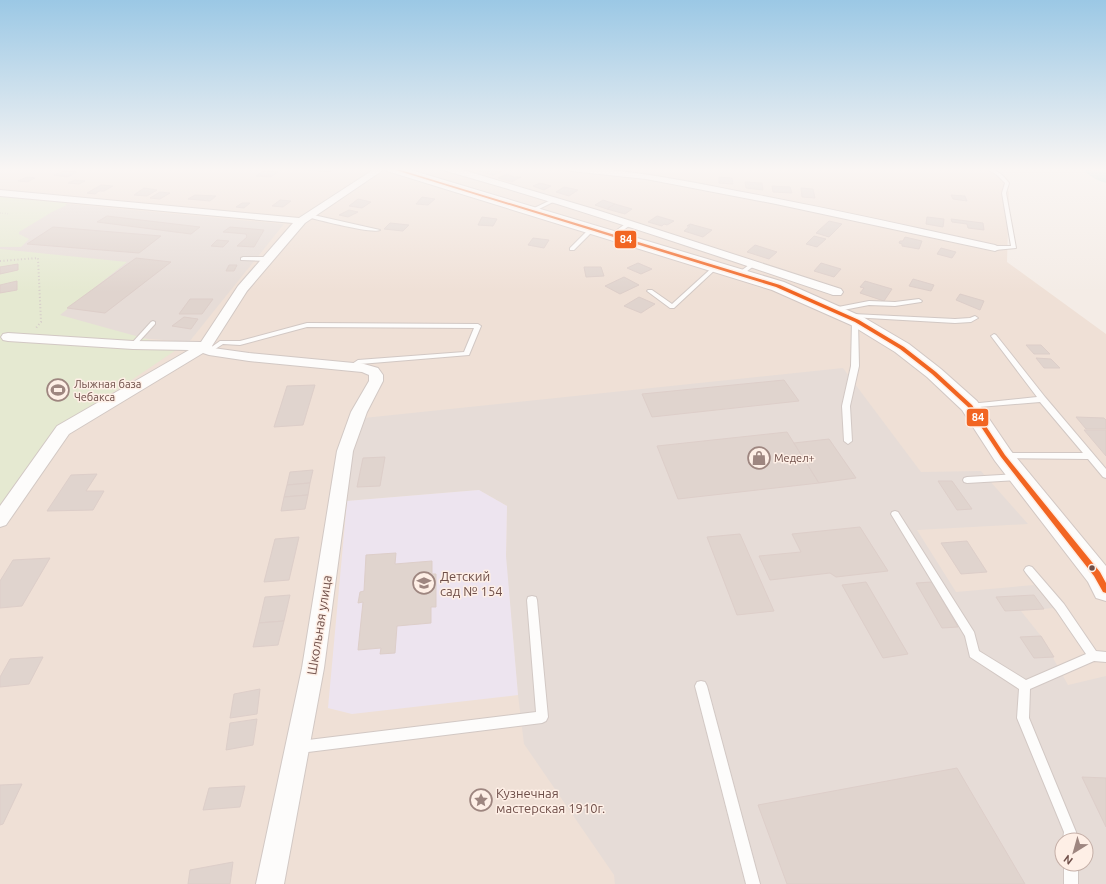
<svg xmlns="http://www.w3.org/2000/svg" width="1106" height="884" viewBox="0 0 1106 884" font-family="Ubuntu,sans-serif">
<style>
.residential{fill:#efe0d6;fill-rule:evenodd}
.industrial{fill:#e6dcd7;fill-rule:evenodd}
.education{fill:#ede4ef}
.green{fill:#e5e9d1}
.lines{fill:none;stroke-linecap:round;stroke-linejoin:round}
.river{fill:#c9e5e1;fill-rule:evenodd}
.building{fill:#e0d4ce;stroke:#ddcec9}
.lane-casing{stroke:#d2c8c4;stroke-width:2}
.street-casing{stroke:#d2c8c4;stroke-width:2}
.secondary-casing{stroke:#d2c7c3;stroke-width:2}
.path-far1{stroke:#d5cbc9;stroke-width:1.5;stroke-dasharray:0.5 2;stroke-linecap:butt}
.path{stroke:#d5cbc9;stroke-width:2;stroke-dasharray:1 2.5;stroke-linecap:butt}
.lane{fill:#fdfcfb;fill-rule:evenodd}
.street{fill:#fdfcfb;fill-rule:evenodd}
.secondary{fill:#fdfcfb;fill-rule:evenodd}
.bus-1-casing{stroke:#feefe6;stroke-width:3}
.bus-1{fill:#f26522;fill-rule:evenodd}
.bus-dot{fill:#6f4f49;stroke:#feefe6;stroke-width:1.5}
.labels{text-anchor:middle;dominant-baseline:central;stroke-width:3;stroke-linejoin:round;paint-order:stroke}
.poi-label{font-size:11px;fill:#6f4f49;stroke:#feefe6;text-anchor:start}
.near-poi-label{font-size:13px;fill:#6f4f49;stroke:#feefe6;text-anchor:start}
.near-street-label{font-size:13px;fill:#6f4f49;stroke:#feefe6}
.line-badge{stroke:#feefe6;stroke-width:1.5}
.badge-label{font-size:11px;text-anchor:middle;font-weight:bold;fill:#fff}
</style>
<rect width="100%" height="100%" fill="#f4ece6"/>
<path class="residential" d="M0 168H984L996 172 1009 192 1007 262 1106 334V884H0ZM1062 840H1086V864H1062Z"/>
<g class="industrial">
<polygon points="58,203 284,224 189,342 0,327 0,234"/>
<path d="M843 368 921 472 981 471 1028 524 917 530 956 592 1034 585 1053 608 1021 611 1041 636 1068 685 1106 676V884H615L614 875 524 744 518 695 506 561 507 506 479 490 347 501 354 419ZM1062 840H1086V864H1062Z"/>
</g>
<polygon class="education" points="479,490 507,506 506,556 518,695 352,714 328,708 347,501"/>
<g class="green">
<polygon points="0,196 7,197 69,202 65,205 67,205 52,212 19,232 19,234 29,239 21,247 0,247"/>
<polygon points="0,249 127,262 60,315 179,348 53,433 0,510"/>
</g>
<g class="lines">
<path class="river" d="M1082 168H1101L1106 171V183C1098 181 1087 175 1082 168Z"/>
</g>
<g class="building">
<polygon points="310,168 335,168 330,172 307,170"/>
<polygon points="487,168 493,168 491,169 501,172 493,175 479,171"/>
<polygon points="64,171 77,172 67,177 54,175"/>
<polygon points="263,171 278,172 271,177 256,176"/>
<polygon points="507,174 514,177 521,177 511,182 498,178"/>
<polygon points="27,177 35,178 27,182 18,181"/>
<polygon points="719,177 732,178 733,184 719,183"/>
<polygon points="75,180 85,181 79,184 68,183"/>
<polygon points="745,182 762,183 763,190 746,188"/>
<polygon points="540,183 551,186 544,190 533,186"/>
<polygon points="101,185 113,186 104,191 99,191 95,194 87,193"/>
<polygon points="772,186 790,187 792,193 773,192"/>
<polygon points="564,187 578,190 569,196 556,192"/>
<polygon points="144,188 157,190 147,196 134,195"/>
<polygon points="801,188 813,189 815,198 802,197"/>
<polygon points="160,192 170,193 160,199 150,198"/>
<polygon points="195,195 216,196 210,201 188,199"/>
<polygon points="951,195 965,196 967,201 953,199"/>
<polygon points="422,197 435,199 428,205 416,204"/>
<polygon points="358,199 371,202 362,208 349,206"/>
<polygon points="280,200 291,201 283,207 272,206"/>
<polygon points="603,200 615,204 607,209 595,205"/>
<polygon points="242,203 250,203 244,208 236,207"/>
<polygon points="615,204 632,209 625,214 607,209"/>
<polygon points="349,210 358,212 348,217 339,215"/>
<polygon points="107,216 200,227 191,234 97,222"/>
<polygon points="657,216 674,221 667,225 664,224 662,226 648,222"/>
<polygon points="482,217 497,219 493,226 478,225"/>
<polygon points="927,217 944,219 943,227 926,224"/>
<polygon points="951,219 983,223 984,230 968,228 967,224 952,222"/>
<polygon points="829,221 842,224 829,237 816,233"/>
<polygon points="390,223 409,225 403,231 384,229"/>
<polygon points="690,224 712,230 703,237 684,231 690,226 687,226"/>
<polygon points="53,227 161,236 139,253 27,244"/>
<polygon points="230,227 264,230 254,247 237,246 247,237 246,234 223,232"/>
<polygon points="814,236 826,239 817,247 806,244"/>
<polygon points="905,237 922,241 919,249 902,246 902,244 899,243 900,241 903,241"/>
<polygon points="533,238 549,240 544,248 528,245"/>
<polygon points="217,240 229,241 223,247 211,246"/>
<polygon points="755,245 777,252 769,259 747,252"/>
<polygon points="941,248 956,252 952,258 937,254"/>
<polygon points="136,258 171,262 105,313 67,308"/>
<polygon points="638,263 652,269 641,274 627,268"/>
<polygon points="821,263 841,269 834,277 814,271"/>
<polygon points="18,264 18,270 0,274 0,267"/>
<polygon points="229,265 237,265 234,271 226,271"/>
<polygon points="584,267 601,267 604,276 586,277"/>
<polygon points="624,277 639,285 620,294 605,286"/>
<polygon points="913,279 934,285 931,291 909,286"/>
<polygon points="17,281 17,290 0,293 0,285"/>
<polygon points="865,281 892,289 884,301 860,293 864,288 860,287"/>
<polygon points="960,294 984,301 980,310 956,300"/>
<polygon points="639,297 655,304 641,313 624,306"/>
<polygon points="190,299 213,299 202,314 179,314"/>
<polygon points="184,317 198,319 191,329 172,326"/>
<polygon points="1026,345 1041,345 1050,354 1034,354"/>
<polygon points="1036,358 1051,359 1060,368 1044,368"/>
<polygon points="784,380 799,401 652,417 642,394"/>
<polygon points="315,385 303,425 274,427 287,386"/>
<polygon points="1076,417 1104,418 1106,420 1106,429 1086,429"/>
<polygon points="1084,430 1106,430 1106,456"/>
<polygon points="787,432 819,483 678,499 657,446"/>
<polygon points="829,439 856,478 819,483 794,443"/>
<polygon points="385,457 380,486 357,487 363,458"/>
<polygon points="313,470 310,483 287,485 290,472"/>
<polygon points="97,474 86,491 104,491 93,510 47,511 71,475"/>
<polygon points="938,481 952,481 972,509 957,510"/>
<polygon points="310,483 308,495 284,497 287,485"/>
<polygon points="308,495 305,509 281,511 284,497"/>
<polygon points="860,527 888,571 836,577 830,573 770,580 759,556 801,552 792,534"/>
<polygon points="740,534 774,611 737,615 707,537"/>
<polygon points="299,537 289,580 264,582 275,539"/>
<polygon points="967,541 987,572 961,574 941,543"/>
<polygon points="396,553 395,564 432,561 432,574 436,574 436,607 431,607 431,623 397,626 395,653 380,654 381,648 358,650 363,602 358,603 360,592 364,591 366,555"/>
<polygon points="50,558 22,606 0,608 0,581 13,560"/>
<polygon points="866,582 908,654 883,658 842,585"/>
<polygon points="932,582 958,627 942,628 916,583"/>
<polygon points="290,595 284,621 259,623 265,597"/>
<polygon points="1034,595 1044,609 1005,611 996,597"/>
<polygon points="284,621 278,645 253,647 259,623"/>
<polygon points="1041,636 1054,657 1034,658 1020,637"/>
<polygon points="43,657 29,684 0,687 0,677 10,659"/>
<polygon points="260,689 257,714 230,718 234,694"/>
<polygon points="257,719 253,745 226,750 230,723"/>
<polygon points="957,768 1025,884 787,884 758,805"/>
<polygon points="1082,777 1106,778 1106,827"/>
<polygon points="22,784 3,824 0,825 0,785"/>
<polygon points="245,786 240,807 203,810 209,788"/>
<polygon points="233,862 230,884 188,884 190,870"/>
</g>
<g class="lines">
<g class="lane-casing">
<g id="lane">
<path d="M986 168C996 168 1003 175 1009 183L1006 193 1016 248 995 250 992 248 995 246H1011L1002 193 1005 183 997 175Z"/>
<polygon points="553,199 557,200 533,212 528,211"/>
<path d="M309 214 380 230C372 234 319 220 307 217L306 216Z"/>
<polygon points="628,222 633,223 614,237 610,237 610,235"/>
<polygon points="589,229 594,230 574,250 570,250 570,248"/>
<polygon points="243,257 268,257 271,259 268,261 241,260 241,258"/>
<polygon points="753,262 756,264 755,265 742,275 738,275 738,273"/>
<polygon points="715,265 717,266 717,268 674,308 670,308 647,291 648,290 652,290 672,304"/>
<polygon points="919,299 922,301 921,302 895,306 869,305 833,312 830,310 833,308 869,301 895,302"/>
<polygon points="853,314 955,319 970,318 975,316 978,318 971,322 955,323 851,317 851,315"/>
<polygon points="855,319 858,321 859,366 850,406 852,441 848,444 844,441 842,406 851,366 852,321"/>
<polygon points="153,321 155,322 155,324 135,346 131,346 131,344 151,322"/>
<polygon points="307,323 478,324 481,326 469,355 360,364 353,368 349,366 358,360 464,352 474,328 307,327 240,345 223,344 209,353 206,351 220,341 240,341"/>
<polygon points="994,334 996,335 1045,397 1106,469 1106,478 1103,477 1088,459 1001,458 1000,456 1001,454 1004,453 1083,453 1040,402 967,408 966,406 970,404 1037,397 991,336"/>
<polygon points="1018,474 1021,475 1022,477 1021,479 1018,480 967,483 964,482 963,480 964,478 967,477"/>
<polygon points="895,511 898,512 974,632 979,651 1026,680 1086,654 1056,610 1026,573 1024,570 1026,567 1029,566 1032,567 1064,604 1096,651 1106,652 1106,662 1094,661 1030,689 1029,718 1076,832 1077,840 1063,840 1064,832 1017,718 1019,689 970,657 965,636 891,514 892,512"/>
<polygon points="532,596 536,597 537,600 548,717 546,721 542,723 300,753 296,751 294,747 296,743 300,741 536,712 527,600 528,597"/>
<polygon points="701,681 705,682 707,686 760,884 746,884 695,686 697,682"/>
<rect x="1064" y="864" width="14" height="20"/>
</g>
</g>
<g class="street-casing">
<g id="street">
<polygon points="376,168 386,168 305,223 247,291 212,346 213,348 249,353 364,364 378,368 383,375 383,381 367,412 353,451 324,668 284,884 256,884 302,668 337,451 351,412 369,381 369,375 362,372 249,361 209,355 203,353 69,434 6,525 0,527 0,506 57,426 189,350 133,349 8,341 3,340 1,337 3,334 8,333 133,341 201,342 238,286 293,223 0,196 0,190 299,218"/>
<path d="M442 168H456L597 210 841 289 843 292 841 295H833C703 251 574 207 443 170Z"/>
<path d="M567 168C625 168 680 180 737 191 823 207 909 226 995 245L1001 248 995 251 776 204 646 179 571 171Z"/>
</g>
</g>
<g class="secondary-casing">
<polygon id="secondary" points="385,168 404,168 784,282 863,317 909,344 941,369 977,401 1011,451 1106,566 1106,601 1096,598 1088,582 995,461 962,410 927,377 895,352 851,325 772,290 387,171"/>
</g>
<polyline class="path-far1" points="0,213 10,214"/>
<polyline class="path" points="0,261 38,258 41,322 36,328"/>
<use href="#lane" class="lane"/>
<use href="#street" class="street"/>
<use href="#secondary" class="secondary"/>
<g class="bus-1-casing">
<polygon id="bus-1" points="389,168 394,168 780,285 859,320 904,347 936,372 972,405 1005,455 1100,572 1106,583 1106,593 1103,592 1094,576 1001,457 968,407 932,374 900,349 855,322 776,287"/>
</g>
<use href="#bus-1" class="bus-1"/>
</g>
<linearGradient id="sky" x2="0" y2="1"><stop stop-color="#9bc8e5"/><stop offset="0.58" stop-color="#faf6f4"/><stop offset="1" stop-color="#faf6f4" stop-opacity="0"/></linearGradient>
<rect width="1106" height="292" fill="url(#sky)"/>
<defs>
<g id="stadium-ring" transform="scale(1.15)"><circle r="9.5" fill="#feefe6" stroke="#9e8680" stroke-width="1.5"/><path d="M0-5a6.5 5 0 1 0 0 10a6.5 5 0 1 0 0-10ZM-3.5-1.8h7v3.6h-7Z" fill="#9e8680"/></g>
<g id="shop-ring" transform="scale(1.15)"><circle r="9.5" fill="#feefe6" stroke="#9e8680" stroke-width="1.5"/><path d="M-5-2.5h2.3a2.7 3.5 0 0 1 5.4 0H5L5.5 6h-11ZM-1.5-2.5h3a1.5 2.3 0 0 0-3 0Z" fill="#9e8680"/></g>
<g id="school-ring" transform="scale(1.15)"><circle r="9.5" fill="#feefe6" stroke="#9e8680" stroke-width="1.5"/><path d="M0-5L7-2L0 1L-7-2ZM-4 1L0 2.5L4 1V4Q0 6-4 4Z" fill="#9e8680"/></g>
<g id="sight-ring" transform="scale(1.15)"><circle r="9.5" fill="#feefe6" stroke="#9e8680" stroke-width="1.5"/><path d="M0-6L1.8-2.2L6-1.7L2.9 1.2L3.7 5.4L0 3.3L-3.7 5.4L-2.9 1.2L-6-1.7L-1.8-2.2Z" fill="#9e8680"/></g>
</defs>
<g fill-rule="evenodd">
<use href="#stadium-ring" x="58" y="390"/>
<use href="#shop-ring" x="759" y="458"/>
<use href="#school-ring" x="424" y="583"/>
<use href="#sight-ring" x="481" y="800"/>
</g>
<circle class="bus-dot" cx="1092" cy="568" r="3.5"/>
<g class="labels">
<g class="poi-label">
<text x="74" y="384">Лыжная база<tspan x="74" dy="13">Чебакса</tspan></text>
<text x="774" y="458">Медел+</text>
</g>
<g class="near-poi-label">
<text x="440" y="576">Детский<tspan x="440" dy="15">сад № 154</tspan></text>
<text x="496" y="793">Кузнечная<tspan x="496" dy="15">мастерская 1910г.</tspan></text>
</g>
<g class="near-street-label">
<text transform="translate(319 625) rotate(-81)">Школьная улица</text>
</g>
</g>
<g class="line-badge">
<rect x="614" y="230" width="23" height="19" rx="4" fill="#f26522"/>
<rect x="966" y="408" width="23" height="19" rx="4" fill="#f26522"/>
</g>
<g class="badge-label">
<text x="626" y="243">84</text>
<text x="978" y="421">84</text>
</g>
<g transform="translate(1074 852) rotate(217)"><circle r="19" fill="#feefe6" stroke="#c5afa7"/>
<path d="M0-3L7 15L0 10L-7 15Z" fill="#9e8680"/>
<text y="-6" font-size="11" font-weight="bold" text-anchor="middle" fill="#6f4f49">N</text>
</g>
</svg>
